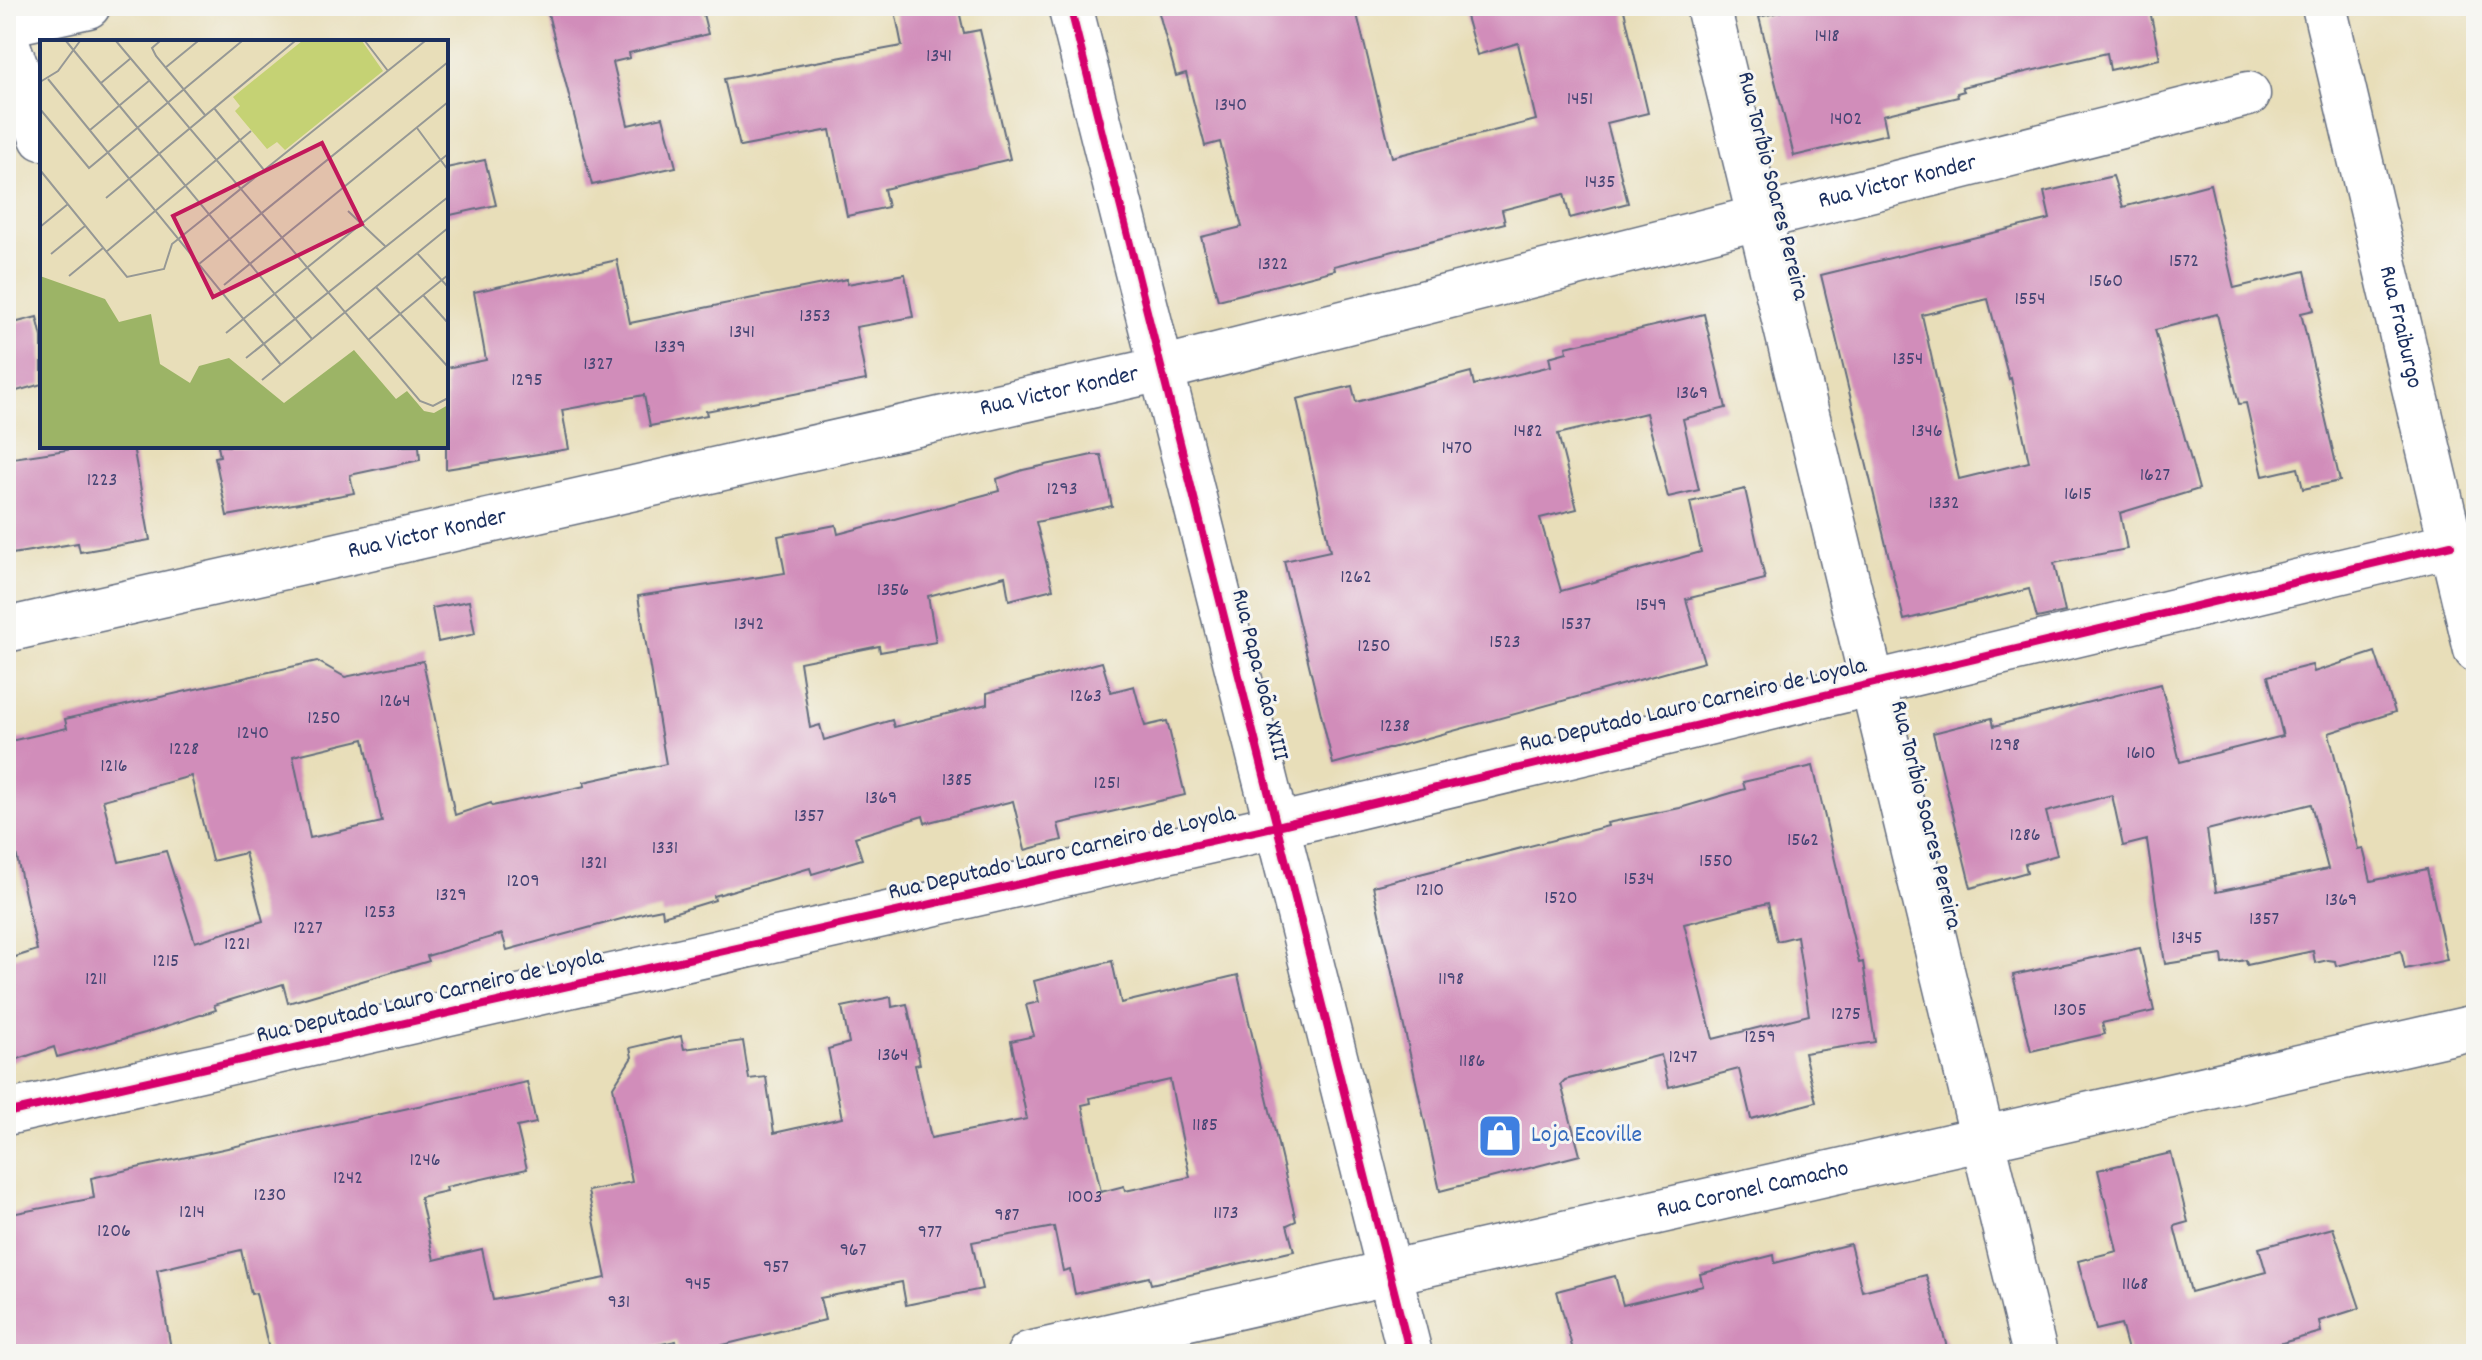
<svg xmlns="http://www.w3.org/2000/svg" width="2482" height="1360" viewBox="0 0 2482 1360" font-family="Dekko,sans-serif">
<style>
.building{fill:#d18dba;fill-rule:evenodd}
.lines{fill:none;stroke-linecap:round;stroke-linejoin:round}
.minor-casing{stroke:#636c7e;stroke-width:47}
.major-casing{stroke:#636c7e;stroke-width:47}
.minor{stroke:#fff;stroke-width:44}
.major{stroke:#fff;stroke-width:44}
.cycleway-casing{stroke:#f6f6f2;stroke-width:13}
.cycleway{stroke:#d6006c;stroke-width:8}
.labels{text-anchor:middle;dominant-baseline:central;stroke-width:6;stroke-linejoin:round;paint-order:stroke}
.number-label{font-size:20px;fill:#484675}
.street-label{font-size:24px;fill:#1b2f5e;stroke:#f6f6f2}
.shop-label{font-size:24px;fill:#366cbe;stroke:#f6f6f2;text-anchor:start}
.inset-road{fill:none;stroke:#969895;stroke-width:2}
.view{fill:#c2185b;fill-opacity:0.15;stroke:#c2185b;stroke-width:4}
.inset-edge{fill:none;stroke:#1b2f5e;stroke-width:4}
</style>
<rect width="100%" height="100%" fill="#f6f6f2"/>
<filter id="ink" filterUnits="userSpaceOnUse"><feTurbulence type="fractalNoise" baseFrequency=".0125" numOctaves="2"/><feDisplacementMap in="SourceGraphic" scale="16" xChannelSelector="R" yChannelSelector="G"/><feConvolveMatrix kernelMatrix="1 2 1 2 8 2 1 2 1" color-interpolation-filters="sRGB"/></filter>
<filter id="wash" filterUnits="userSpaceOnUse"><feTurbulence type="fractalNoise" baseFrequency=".006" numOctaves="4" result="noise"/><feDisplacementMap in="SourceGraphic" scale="32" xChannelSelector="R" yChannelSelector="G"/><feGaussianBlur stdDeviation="1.8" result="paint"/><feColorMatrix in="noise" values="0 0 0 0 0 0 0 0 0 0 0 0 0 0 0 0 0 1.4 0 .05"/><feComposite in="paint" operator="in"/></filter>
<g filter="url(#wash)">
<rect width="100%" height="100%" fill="#e8deb9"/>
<g id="blocks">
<g class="building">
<polygon points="546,6 701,6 708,34 629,53 630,58 613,62 628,125 663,117 676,167 592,185"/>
<polygon points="894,6 958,6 964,33 980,30 1010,159 884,189 888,207 847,216 830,130 740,147 724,79 902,46"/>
<polygon points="1157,6 1355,6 1392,157 1536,120 1518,43 1477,55 1463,6 1623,6 1648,113 1607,123 1628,203 1570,218 1564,194 1502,210 1505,223 1334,266 1335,270 1218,300 1201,237 1242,227 1220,142 1205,146 1186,73 1176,76"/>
<polygon points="1803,6 2149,6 2160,59 2110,70 2107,53 1962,87 1964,91 1957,93 1958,97 1883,115 1887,134 1794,156 1759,17"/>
<polygon points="485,160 496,205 446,216 446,168"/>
<path d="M2113 176 2123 207 2210 184 2234 288 2305 271 2314 310 2301 313 2340 481 2303 489 2298 468 2263 476 2246 403 2239 404 2217 314 2155 330 2199 489 2120 513 2127 549 2054 563 2065 612 2037 618 2029 589 1904 620 1821 275 2050 219 2044 192ZM1988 299 2009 379 2011 378 2029 462 1959 479 1922 315Z"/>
<polygon points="617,260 630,323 847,279 847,284 905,274 913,317 856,327 866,380 706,411 707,415 650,426 644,395 562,410 569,449 446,469 446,368 486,360 474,292"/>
<polygon points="1704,314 1726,408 1683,419 1699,490 1668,497 1646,413 1558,434 1577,509 1540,518 1561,591 1701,552 1690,502 1745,489 1765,579 1686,599 1704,662 1333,764 1284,561 1330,551 1297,399 1352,386 1356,402 1471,372 1474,385 1551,366 1549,357 1567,352 1566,347"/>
<polygon points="37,317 42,337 42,384 6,394 6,325"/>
<polygon points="93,446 133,446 150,540 80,552 78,543 6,555 6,459"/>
<polygon points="218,446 419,446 420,460 350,475 354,493 227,516 215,457 220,456"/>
<path d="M1092 455H1101L1112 506 1036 522 1053 589 1009 600 1005 576 928 596 936 642 880 652 879 646 800 662 810 728 820 725 824 740 892 720 894 727 987 704V693L1102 662 1111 692 1134 686 1145 726 1167 721 1185 795 1058 824 1062 840 1025 850 1013 801 925 823 923 816 855 837 862 859 812 874 810 868 714 896 715 900 663 916 662 909 647 912 507 950 502 934 427 956 429 961 288 1003 283 984 214 1005 216 1010 145 1033 57 1057 54 1047 6 1063V960L37 950 6 807V742L67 728 65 719 317 661 345 677 423 661 455 815 491 803 492 806 585 786 584 782 666 764 638 596 785 573 778 536 836 525 838 534 999 491 997 479 1023 470ZM364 739 382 822 310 838 293 756ZM191 776 212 861 245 853 263 921 195 942 166 851 119 862 103 800Z"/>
<polygon points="469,601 475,634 438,642 432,608"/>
<path d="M2375 652 2395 712 2329 733 2358 849 2363 848 2371 881 2427 869 2447 960 2405 969 2401 951 2336 966 2335 961 2328 960 2315 963 2313 951 2247 965 2246 960 2223 964 2222 955 2165 964 2147 840 2123 846 2112 795 2046 812 2057 855 2025 864 2027 872 1971 888 1933 733 1992 718 1994 726 2161 684 2180 762 2283 736 2268 676 2312 665 2314 672ZM2311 804 2328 869 2216 892 2207 830Z"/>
<path d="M1813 766 1859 963 1863 962 1875 1042 1804 1053 1816 1102 1751 1119 1739 1069 1669 1087 1661 1055 1565 1080 1561 1084 1580 1155 1440 1191 1373 886 1608 826 1607 823 1680 808 1745 789 1743 782ZM1768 903 1777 941 1797 936 1809 1015 1713 1039 1684 924Z"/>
<polygon points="2140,948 2154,1011 2102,1023 2105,1034 2031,1051 2013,975"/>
<path d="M1112 961 1121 1003 1238 975 1296 1221 1287 1225 1294 1251 1151 1284 1149 1277 1075 1294 1070 1269 1063 1271 1054 1227 972 1242 982 1289 906 1305 902 1282 820 1298 825 1320 686 1354H679L676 1341 615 1354H270L256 1293 251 1294 241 1250 157 1270 172 1354H17L6 1302V1215L94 1198 91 1178 527 1082 536 1123 517 1127 527 1169 446 1187 447 1191 420 1197 434 1260 482 1249 493 1300 606 1278 588 1191 632 1182 613 1087 632 1057 630 1048 681 1036 684 1049 743 1041 749 1079 766 1077 774 1133 842 1118 828 1049 849 1043 842 1007 891 997 892 1007 907 1004 920 1064 915 1065 931 1138 1027 1119 1011 1041 1034 1036 1026 1005 1039 1002 1034 981ZM1170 1080 1190 1177 1125 1191 1124 1186 1101 1192 1082 1105 1091 1103 1090 1098Z"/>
<polygon points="2171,1153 2188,1222 2174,1226 2191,1292 2266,1272 2259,1248 2333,1228 2360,1308 2319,1321 2321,1332 2243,1354 2129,1354 2121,1324 2096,1330 2078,1261 2117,1251 2098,1170"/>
<polygon points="1850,1244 1862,1291 1926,1275 1949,1354 1574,1354 1557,1291 1615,1276 1623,1305 1703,1286 1700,1274 1774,1255 1775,1263"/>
</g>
</g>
</g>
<g filter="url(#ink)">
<use href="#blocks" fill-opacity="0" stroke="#636c7e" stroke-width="2"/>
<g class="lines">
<g class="minor-casing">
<g id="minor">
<polyline points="1708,6 2035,1354"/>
<path id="s1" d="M2324 6 2476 650"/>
<polyline points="6,24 88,6"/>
<polyline points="6,40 42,138"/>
<path id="s2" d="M6 630 1161 369 2248 94"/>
<polyline points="6,1113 1277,826 2451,545"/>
<path id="s3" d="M1029 1354 2476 1027"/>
</g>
</g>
<g class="major-casing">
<polyline id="major" points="1070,6 1410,1354"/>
</g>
<use href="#minor" class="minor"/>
<use href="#major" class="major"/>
<g class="cycleway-casing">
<g id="cycleway">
<polyline points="1070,6 1410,1354"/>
<polyline points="6,1113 1277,826 2451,545"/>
</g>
</g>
<use href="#cycleway" class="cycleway"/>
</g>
</g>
<defs>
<g id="shop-square" transform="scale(2.3)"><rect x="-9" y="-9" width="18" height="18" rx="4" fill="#3f7fe0" stroke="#f6f6f2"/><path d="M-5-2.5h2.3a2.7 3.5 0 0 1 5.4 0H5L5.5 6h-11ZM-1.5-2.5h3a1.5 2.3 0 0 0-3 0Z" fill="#fff"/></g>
</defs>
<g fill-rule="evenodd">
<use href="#shop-square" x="1500" y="1136"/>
</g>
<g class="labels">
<g class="number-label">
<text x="1827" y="37">1418</text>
<text x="939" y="57">1341</text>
<text x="1580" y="100">1451</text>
<text x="1231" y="106">1340</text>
<text x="1846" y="120">1402</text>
<text x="1600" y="183">1435</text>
<text x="2184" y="262">1572</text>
<text x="1273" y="265">1322</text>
<text x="2106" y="282">1560</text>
<text x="2030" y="300">1554</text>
<text x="815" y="317">1353</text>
<text x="742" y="333">1341</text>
<text x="670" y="348">1339</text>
<text x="1908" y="360">1354</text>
<text x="598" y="365">1327</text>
<text x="527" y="381">1295</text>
<text x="1692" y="394">1369</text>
<text x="1528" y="432">1482</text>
<text x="1927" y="432">1346</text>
<text x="1457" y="449">1470</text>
<text x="2155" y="476">1627</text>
<text x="102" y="481">1223</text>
<text x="1062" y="490">1293</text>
<text x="2078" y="495">1615</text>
<text x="1944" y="504">1332</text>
<text x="1356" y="578">1262</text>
<text x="893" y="591">1356</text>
<text x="1651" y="606">1549</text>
<text x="749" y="625">1342</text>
<text x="1576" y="625">1537</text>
<text x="1505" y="643">1523</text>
<text x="1374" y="647">1250</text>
<text x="1086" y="697">1263</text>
<text x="395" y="702">1264</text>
<text x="324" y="719">1250</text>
<text x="1395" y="727">1238</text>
<text x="253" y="734">1240</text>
<text x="2005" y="746">1298</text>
<text x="184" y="750">1228</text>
<text x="2141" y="754">1610</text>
<text x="114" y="767">1216</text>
<text x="957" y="781">1385</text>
<text x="1107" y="784">1251</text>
<text x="881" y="799">1369</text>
<text x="809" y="817">1357</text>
<text x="2025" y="836">1286</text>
<text x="1803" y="841">1562</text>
<text x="665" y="849">1331</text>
<text x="1716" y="862">1550</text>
<text x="594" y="864">1321</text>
<text x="1639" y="880">1534</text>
<text x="523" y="882">1209</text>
<text x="1430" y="891">1210</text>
<text x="451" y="896">1329</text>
<text x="1561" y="899">1520</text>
<text x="2341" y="901">1369</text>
<text x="380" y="913">1253</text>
<text x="2264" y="920">1357</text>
<text x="308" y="929">1227</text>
<text x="2187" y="939">1345</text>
<text x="237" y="945">1221</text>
<text x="166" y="962">1215</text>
<text x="96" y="980">1211</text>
<text x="1451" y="980">1198</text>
<text x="2070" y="1011">1305</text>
<text x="1846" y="1015">1275</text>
<text x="1760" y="1038">1259</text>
<text x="893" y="1056">1364</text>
<text x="1683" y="1058">1247</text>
<text x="1472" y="1062">1186</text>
<text x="1205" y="1126">1185</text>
<text x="425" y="1161">1246</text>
<text x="348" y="1179">1242</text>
<text x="270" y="1196">1230</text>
<text x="1085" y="1198">1003</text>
<text x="192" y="1213">1214</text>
<text x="1226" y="1214">1173</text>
<text x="1007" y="1216">987</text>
<text x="114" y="1232">1206</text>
<text x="930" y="1233">977</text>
<text x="853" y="1251">967</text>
<text x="776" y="1268">957</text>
<text x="698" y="1285">945</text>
<text x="2135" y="1285">1168</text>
<text x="619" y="1303">931</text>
</g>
<g class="street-label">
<text stroke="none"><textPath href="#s2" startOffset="1944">Rua Victor Konder</textPath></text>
<text transform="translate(1772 186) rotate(76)">Rua Toríbio Soares Pereira</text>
<text stroke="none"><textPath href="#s1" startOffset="330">Rua Fraiburgo</textPath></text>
<text stroke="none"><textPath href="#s2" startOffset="1080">Rua Victor Konder</textPath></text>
<text stroke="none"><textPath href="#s2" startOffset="432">Rua Victor Konder</textPath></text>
<text transform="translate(1259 675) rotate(76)">Rua Papa João XXIII</text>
<text transform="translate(1693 706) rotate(-13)">Rua Deputado Lauro Carneiro de Loyola</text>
<text transform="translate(1925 815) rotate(76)">Rua Toríbio Soares Pereira</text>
<text transform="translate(1062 854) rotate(-13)">Rua Deputado Lauro Carneiro de Loyola</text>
<text transform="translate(430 997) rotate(-13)">Rua Deputado Lauro Carneiro de Loyola</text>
<text stroke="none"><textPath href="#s3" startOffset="742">Rua Coronel Camacho</textPath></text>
</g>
<g class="shop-label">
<text x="1531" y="1136">Loja Ecoville</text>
</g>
</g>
<g transform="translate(40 40)">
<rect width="408" height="408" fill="#e8deb9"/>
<path d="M262 1H322L343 31 245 110 237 102 227 109 195 71 200 66 193 57Z" fill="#c5d274"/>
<path d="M0 236 65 259 79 282 111 274 120 324 150 343 159 326 189 318 244 363 314 310 356 359 367 351 384 371 394 373 408 365V407H0Z" fill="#9cb466"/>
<path class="inset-road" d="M26 1 272 299M76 1 380 361 393 366 408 358M120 1 112 8 116 16 165 75M325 1 348 31M125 28 158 1M8 39 241 325M0 42 18 31 40 1M61 43 91 18M174 68 224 130M0 69 49 128 202 1M377 88 408 130M50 90 110 40M0 130 87 237 124 229 132 204 385 1M66 158 255 1M308 171 345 206M0 187 28 164M66 212 211 91M377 213 408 247M11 214 45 186M159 224 408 22M29 236 63 208M184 245 408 62M336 247 408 327M383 255 408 283M186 293 408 114M328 300 408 235M206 318 408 157M222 340 408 188"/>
<path class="view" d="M282 103 322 184 173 257 133 176Z"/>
<rect width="408" height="408" class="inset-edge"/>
</g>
<rect width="2482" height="1360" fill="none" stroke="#f6f6f2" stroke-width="32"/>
</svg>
